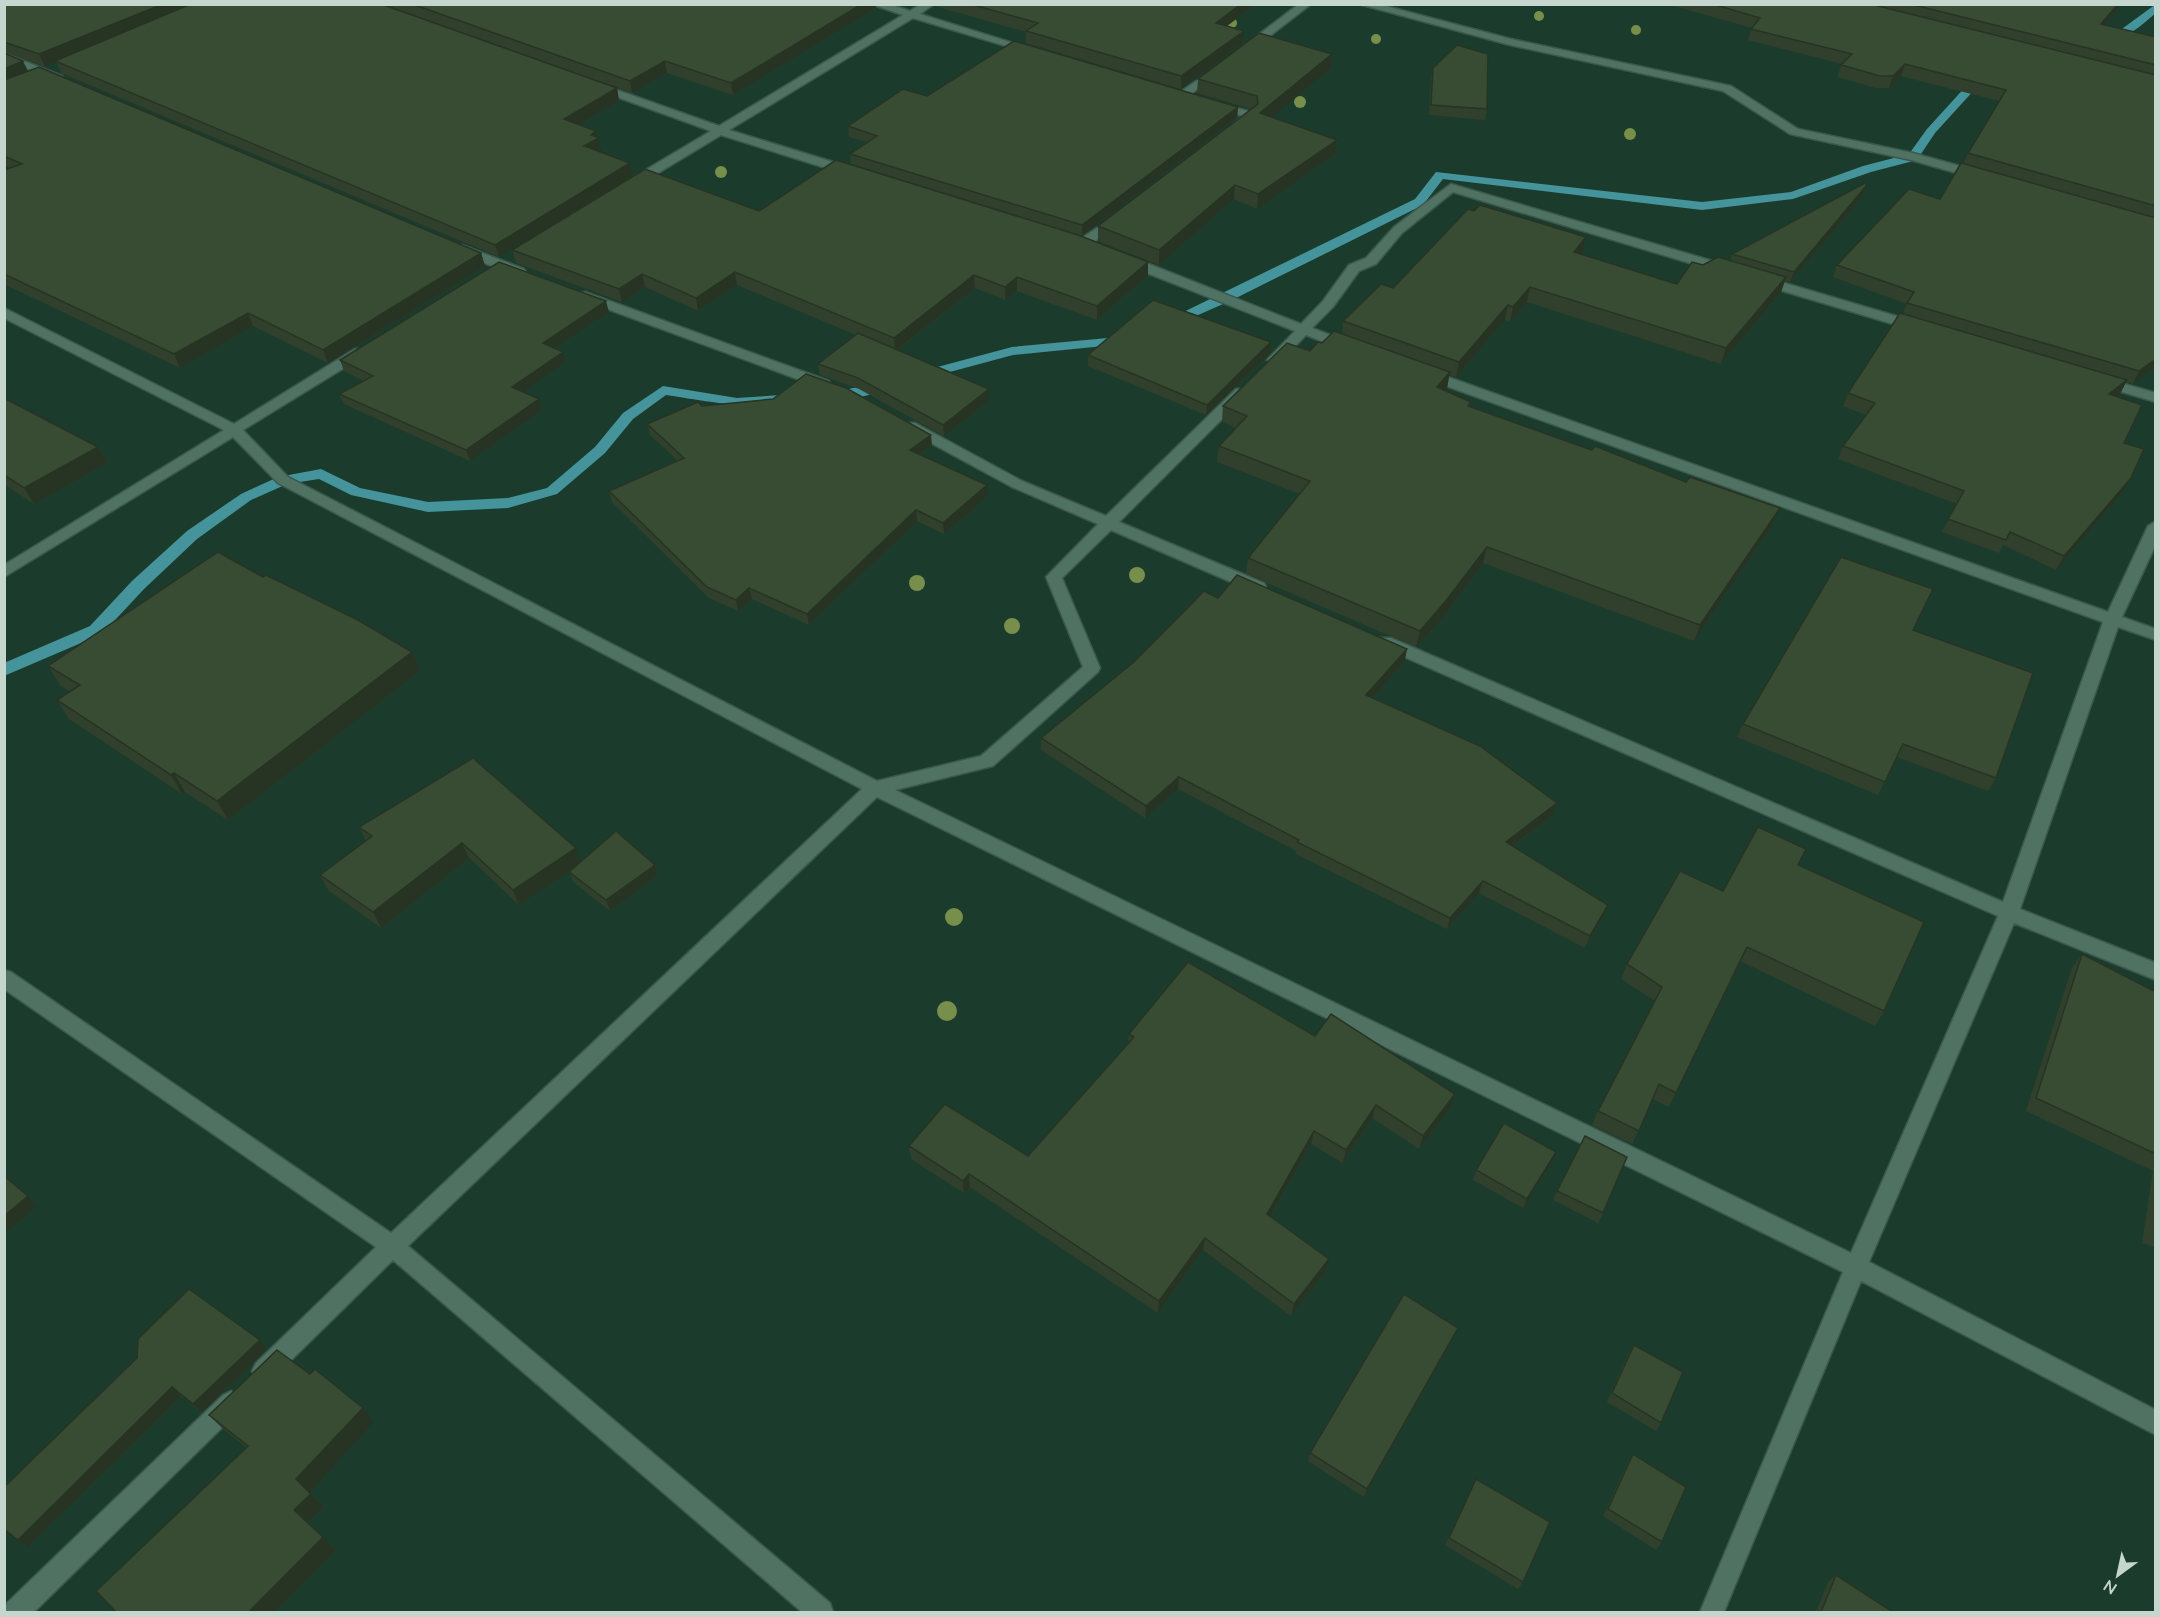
<svg xmlns="http://www.w3.org/2000/svg" width="2160" height="1617" viewBox="0 0 2160 1617" font-family="Mulish,sans-serif">
<style>
.lines{fill:none;stroke-linecap:round;stroke-linejoin:round}
.stream{fill:#45949b;fill-rule:evenodd}
.minor-casing{stroke:#3c584c;stroke-width:3}
.minor{fill:#507262;fill-rule:evenodd}
.tree{fill:#778f4a}
.wall{fill:#30402c}
.shaded-wall{fill:#273424}
.building{fill:#384b33;stroke:#273424;stroke-width:1.5}
</style>
<rect width="100%" height="100%" fill="#1b3c2d"/>
<g class="lines">
<g class="stream">
<path d="M2156 4V13C2142 24 2117 50 2099 36L2104 33 2119 31Z"/>
<polygon points="1982,72 1988,75 1986,77 1935,133 1917,160 1871,172 1793,199 1702,210 1443,179 1423,205 1230,301 1173,326 1168,327 1161,323 1415,199 1436,172 1702,202 1791,192 1863,166 1909,154 1927,129 1978,73"/>
<polygon points="1129,336 1134,337 1136,340 1134,343 1013,355 920,380 913,376 915,373 1012,347"/>
<path d="M888 381 893 382 895 385 893 388C878 392 837 407 826 396 831 391 877 384 888 381Z"/>
<path d="M663 386 737 398 781 395 788 399C772 415 689 398 666 395L633 419 605 453 557 494 508 508 428 512 351 495 319 479 287 484 251 500 197 539 144 589 102 634 4 676V663L90 626 132 581 187 531 241 494 278 477 321 469 360 488 428 502 508 498 547 488 595 447 623 413Z"/>
</g>
<g class="minor-casing">
<g id="minor">
<polygon points="871,4 889,4 910,11 921,4 934,4 920,14 1039,51 1037,53 1029,53 913,18 729,130 856,169 856,175 848,175 721,135 635,187 627,187 627,181 711,131 592,88 592,84 600,84 719,126 903,15"/>
<polygon points="1299,4 1311,4 1249,52 1241,52 1241,48"/>
<polygon points="1359,4 1378,4 1511,39 1731,86 1798,129 1913,153 1985,173 1987,176 1981,180 1911,160 1790,134 1723,91 1510,45"/>
<polygon points="4,53 62,76 64,78 58,81 54,80 4,60"/>
<polygon points="1215,68 1219,69 1219,73 1187,97 1179,97 1179,93"/>
<polygon points="1215,102 1255,113 1257,115 1240,129 1232,129 1232,125 1242,116 1211,107 1209,105"/>
<polygon points="1451,184 1733,267 1735,270 1728,274 1723,273 1453,192 1402,233 1376,264 1359,271 1333,307 1312,328 1354,344 1356,347 1354,350 1344,350 1306,335 1279,363 1274,364 1267,360 1295,331 1121,263 1120,260 1121,257 1131,257 1301,324 1323,301 1349,265 1366,258 1394,227"/>
<polygon points="1116,215 1122,219 1120,222 1089,246 1079,246 1078,243 1079,240"/>
<polygon points="462,245 524,269 526,272 519,276 514,275 457,252 456,249"/>
<polygon points="1761,276 1923,324 1925,327 1923,330 1913,330 1756,283 1754,280"/>
<polygon points="585,292 829,381 831,384 829,387 819,387 580,299 578,296 580,293"/>
<polygon points="4,308 234,424 355,349 365,349 367,352 365,355 243,430 288,477 877,781 981,756 1083,667 1046,577 1098,524 1012,487 905,429 903,426 905,423 915,423 1022,481 1106,516 1236,389 1246,389 1248,392 1246,395 1119,522 1264,583 1266,587 1264,591 1252,591 1111,530 1062,578 1100,668 1098,672 993,766 895,790 1851,1253 1998,916 1379,646 1377,642 1379,638 1391,638 2003,902 2103,622 1421,377 1419,374 1426,370 1431,371 2108,612 2148,526 2156,521 2156,544 2122,617 2156,629 2156,640 2118,627 2020,909 2156,963 2156,980 2014,923 1869,1262 2156,1410 2156,1435 1861,1281 1724,1612 1700,1612 1843,1272 877,797 408,1246 830,1603 833,1612 802,1612 393,1260 272,1379 264,1382 256,1379 252,1371 256,1363 376,1247 4,989 4,970 11,972 391,1233 862,789 278,483 233,437 4,577 4,565 224,430 4,318"/>
<polygon points="2100,377 2156,393 2156,402 2095,384 2093,381 2095,378"/>
<polygon points="231,1391 239,1395 243,1403 239,1411 34,1612 4,1612 7,1603 223,1395"/>
</g>
</g>
<use href="#minor" class="minor"/>
</g>
<g class="tree">
<circle cx="1539" cy="16" r="5"/>
<circle cx="1232" cy="23" r="5"/>
<circle cx="1636" cy="30" r="5"/>
<circle cx="1376" cy="39" r="5"/>
<circle cx="1300" cy="102" r="6"/>
<circle cx="1630" cy="134" r="6"/>
<circle cx="721" cy="172" r="6"/>
<circle cx="1137" cy="575" r="8"/>
<circle cx="917" cy="583" r="8"/>
<circle cx="1012" cy="626" r="8"/>
<circle cx="954" cy="917" r="9"/>
<circle cx="947" cy="1011" r="10"/>
</g>
<g class="wall">
<polygon points="4,4 617,88 619,101 579,124 596,131 602,151 599,152 630,163 632,176 499,257 61,73 56,62 45,67 4,52"/>
<polygon points="382,4 876,4 876,8 733,95 667,73 632,93"/>
<polygon points="934,4 1256,4 1227,26 1243,43 1181,89 1026,43 1026,32 935,6"/>
<polygon points="1667,4 2122,4 2104,25 2156,37 2156,366 2133,384 2126,382 2120,394 2116,397 2131,478 2123,492 2056,570 2003,545 1999,553 1942,532 1957,504 1838,459 1843,446 1866,415 1843,406 1848,393 1903,314 1907,304 1833,277 1837,265 1940,199 1963,164 1968,153 1999,101 1901,76 1889,88 1876,88 1837,77 1842,64 1748,40 1752,28"/>
<polygon points="4,53 28,71 481,253 485,266 328,363 253,326 180,368 4,284 4,170 10,168 4,166"/>
<polygon points="1332,54 1331,68 1272,117 1337,140 1335,154 1257,209 1234,199 1159,265 1098,241 1098,226 1251,109 1197,93 1198,79"/>
<polygon points="1433,68 1487,109 1485,120 1429,115 1431,78"/>
<polygon points="927,96 1238,107 1237,117 1082,236 851,164 850,154 867,142 849,137 848,126"/>
<polygon points="1867,185 1863,196 1790,282 1785,281 1781,292 1721,364 1527,302 1510,322 1505,320 1456,377 1449,375 1447,388 1445,391 1471,402 1470,406 1773,524 1694,641 1483,563 1442,619 1416,647 1246,574 1248,558 1300,494 1217,462 1219,446 1236,428 1222,422 1223,406 1322,343 1342,334 1343,321 1393,288 1582,252 1581,254 1677,284 1703,265 1730,261 1732,254"/>
<polygon points="759,211 1148,275 1097,320 1017,291 1005,300 975,288 897,350 990,400 944,436 859,389 820,375 818,364 856,335 737,285 698,311 645,287 622,302 516,263 512,250"/>
<polygon points="609,312 555,348 565,362 523,392 539,399 542,410 470,461 344,404 339,394 364,381 344,371 340,360"/>
<polygon points="1270,353 1206,415 1088,366 1088,355"/>
<polygon points="4,398 98,447 107,463 34,504 4,484"/>
<polygon points="702,406 932,445 920,455 988,496 944,534 917,521 809,625 752,599 738,611 709,598 612,502 609,491 677,460 650,435 647,424"/>
<polygon points="263,577 412,652 420,671 228,820 185,792 182,794 69,719 57,700 70,692 60,685 48,666"/>
<polygon points="1218,598 1405,661 1372,698 1553,815 1513,846 1608,905 1603,917 1585,948 1479,893 1447,929 1296,854 1296,851 1178,789 1145,818 1041,750 1041,738"/>
<polygon points="1913,630 1996,778 1988,791 1897,757 1878,795 1737,737 1743,724"/>
<polygon points="359,827 580,862 655,865 658,875 610,911 573,882 569,872 519,905 469,858 381,928 328,890 320,875 366,841"/>
<polygon points="1798,865 1884,1011 1875,1026 1740,961 1669,1107 1653,1099 1632,1144 1592,1125 1598,1111 1655,1001 1621,979 1627,964 1723,891"/>
<polygon points="2082,954 2156,992 2156,1248 2142,1243 2153,1171 2026,1111 2072,968"/>
<polygon points="1129,1034 1315,1036 1455,1094 1451,1107 1419,1149 1372,1118 1343,1163 1311,1144 1271,1216 1329,1259 1326,1271 1291,1316 1203,1250 1158,1313 970,1187 964,1193 911,1159 909,1146 1028,1156 1128,1044"/>
<polygon points="1556,1152 1552,1162 1523,1208 1473,1180 1476,1170"/>
<polygon points="1557,1191 1603,1213 1598,1223 1553,1200"/>
<polygon points="1458,1328 1454,1337 1364,1497 1308,1461 1310,1453"/>
<polygon points="260,1340 267,1349 202,1412 181,1396 28,1547 18,1540 4,1487"/>
<polygon points="1634,1345 1661,1423 1656,1431 1607,1402 1628,1354"/>
<polygon points="209,1415 374,1422 309,1492 324,1507 308,1523 336,1550 275,1612 116,1612 247,1448 223,1429"/>
<polygon points="1633,1454 1662,1542 1656,1550 1603,1516 1628,1462"/>
<polygon points="1476,1479 1523,1582 1518,1589 1445,1545"/>
<polygon points="1836,1575 1893,1612 1816,1612 1828,1582"/>
</g>
<g class="shaded-wall">
<polygon points="163,4 197,4 55,61 56,62 45,67 39,54"/>
<polygon points="862,4 876,4 876,8 733,95 731,83"/>
<polygon points="1241,4 1256,4 1215,35 1216,23"/>
<polygon points="2118,4 2122,4 2095,36 2101,24"/>
<polygon points="1244,31 1243,43 1181,89 1181,76"/>
<polygon points="1332,54 1331,68 1259,128 1260,113"/>
<polygon points="23,61 29,73 4,83 4,69"/>
<polygon points="665,61 667,73 632,93 630,81"/>
<polygon points="1905,64 1901,76 1889,88 1893,76"/>
<polygon points="617,88 619,101 567,131 564,119"/>
<polygon points="1238,107 1237,117 1082,236 1082,225"/>
<polygon points="596,131 602,151 587,159 584,146 591,135"/>
<polygon points="1337,140 1335,154 1257,209 1258,194"/>
<polygon points="630,163 632,176 499,257 495,245"/>
<polygon points="1235,185 1234,199 1159,265 1159,250"/>
<polygon points="1867,185 1863,196 1790,282 1794,272"/>
<polygon points="1586,237 1582,252 1570,267 1574,252"/>
<polygon points="481,253 485,266 328,363 323,350"/>
<polygon points="1148,262 1148,275 1097,320 1097,306"/>
<polygon points="735,272 737,285 698,311 696,298"/>
<polygon points="642,274 645,287 622,302 619,289"/>
<polygon points="974,275 975,288 895,351 894,338"/>
<polygon points="1017,277 1017,291 1005,300 1005,287"/>
<polygon points="1786,277 1781,292 1721,364 1726,348"/>
<polygon points="1530,287 1527,302 1510,322 1513,307"/>
<polygon points="606,301 609,312 546,354 543,343"/>
<polygon points="1508,305 1505,320 1456,377 1459,362"/>
<polygon points="248,313 253,326 180,368 174,354"/>
<polygon points="1271,342 1270,353 1206,415 1207,405"/>
<polygon points="563,352 565,362 515,398 512,387"/>
<polygon points="2156,359 2156,366 2133,384 2139,371"/>
<polygon points="1450,372 1447,388 1434,403 1437,387"/>
<polygon points="2127,380 2120,394 2102,408 2109,394"/>
<polygon points="989,389 990,400 944,436 943,425"/>
<polygon points="539,399 542,410 470,461 466,450"/>
<polygon points="931,435 932,445 911,461 910,450"/>
<polygon points="98,447 107,463 34,504 24,488"/>
<polygon points="2131,478 2123,492 2056,570 2064,556"/>
<polygon points="987,485 988,496 944,534 943,523"/>
<polygon points="1780,508 1773,524 1694,641 1700,625"/>
<polygon points="916,510 917,521 809,625 807,614"/>
<polygon points="1487,547 1483,563 1442,619 1416,647 1420,631"/>
<polygon points="749,588 752,599 738,611 736,600"/>
<polygon points="1407,649 1405,661 1364,707 1366,695"/>
<polygon points="412,652 420,671 228,820 217,801"/>
<polygon points="174,773 185,792 182,794 171,775"/>
<polygon points="1179,777 1178,789 1145,818 1146,806"/>
<polygon points="1557,803 1553,815 1503,853 1506,842"/>
<polygon points="462,843 469,858 381,928 373,912"/>
<polygon points="576,848 581,864 519,905 513,890"/>
<polygon points="655,865 658,875 610,911 606,900"/>
<polygon points="1483,881 1479,893 1447,929 1450,918"/>
<polygon points="1608,905 1603,917 1585,948 1590,936"/>
<polygon points="1455,1094 1451,1107 1419,1149 1423,1136"/>
<polygon points="1376,1105 1372,1118 1343,1163 1346,1150"/>
<polygon points="1314,1131 1311,1144 1265,1226 1267,1214"/>
<polygon points="1556,1152 1552,1162 1523,1208 1527,1199"/>
<polygon points="969,1174 970,1187 964,1193 963,1181"/>
<polygon points="28,1196 37,1206 4,1234 4,1216"/>
<polygon points="1205,1238 1203,1250 1158,1313 1159,1301"/>
<polygon points="1329,1259 1326,1271 1291,1316 1294,1304"/>
<polygon points="1458,1328 1454,1337 1364,1497 1367,1489"/>
<polygon points="260,1340 267,1349 202,1412 193,1404"/>
<polygon points="172,1387 181,1396 28,1547 18,1540"/>
<polygon points="363,1408 374,1422 309,1493 296,1479"/>
<polygon points="311,1494 324,1507 308,1523 294,1510"/>
<polygon points="323,1537 336,1550 275,1612 249,1612"/>
</g>
<g class="building">
<polygon points="4,4 163,4 39,54 4,42"/>
<polygon points="191,4 381,4 617,88 564,119 596,131 591,135 599,138 584,146 630,163 495,245 55,61"/>
<polygon points="412,4 862,4 731,83 665,61 630,81"/>
<polygon points="970,4 1241,4 1216,23 1244,31 1181,76 1026,31 1038,23"/>
<polygon points="1712,4 1870,4 2156,75 2156,206 1968,153 2006,90 1905,64 1893,76 1880,76 1841,65 1852,54 1751,29 1760,18"/>
<polygon points="1910,4 2118,4 2101,24 2156,37 2156,65"/>
<polygon points="1259,33 1332,54 1260,113 1337,140 1258,194 1235,185 1159,250 1098,226 1258,104 1257,96 1198,79"/>
<polygon points="1014,41 1238,107 1082,225 850,154 877,136 848,126 903,89 927,96"/>
<polygon points="1457,45 1488,54 1487,109 1431,105 1433,68"/>
<polygon points="4,53 23,61 4,69"/>
<polygon points="39,67 481,253 323,350 248,313 174,354 4,274 4,170 22,164 4,156 4,80"/>
<polygon points="836,160 1078,235 1148,262 1097,306 1017,277 1005,287 974,275 894,338 735,272 696,298 642,274 619,289 512,250 645,169 759,211"/>
<polygon points="1961,163 2156,218 2156,359 2139,371 1907,303 1914,292 1837,265 1909,189 1940,199"/>
<polygon points="1865,183 1867,185 1794,272 1732,254"/>
<polygon points="1480,205 1586,237 1574,252 1677,284 1692,262 1703,265 1718,257 1786,277 1726,348 1530,287 1513,307 1508,305 1459,362 1343,321 1381,284 1393,288 1468,209 1474,211"/>
<polygon points="499,262 606,301 543,343 563,352 512,387 539,399 466,450 339,394 373,376 340,360"/>
<polygon points="1153,300 1271,342 1207,405 1088,355"/>
<polygon points="1900,313 2127,380 2109,394 2142,405 2124,443 2144,449 2131,478 2064,556 2010,532 2006,540 1948,519 1964,491 1843,446 1875,403 1848,393"/>
<polygon points="1334,331 1450,372 1437,387 1471,402 1468,406 1592,450 1595,446 1686,482 1690,477 1780,508 1700,625 1487,547 1445,602 1420,631 1248,558 1310,481 1219,446 1247,416 1223,406 1287,343 1310,351 1318,342 1322,343"/>
<polygon points="858,333 989,389 943,425 858,378 818,364"/>
<polygon points="806,374 846,388 931,435 910,450 987,485 943,523 916,510 807,614 749,588 736,600 707,587 609,491 684,458 647,424 698,402 702,406 773,399"/>
<polygon points="4,398 98,447 24,488 4,475"/>
<polygon points="218,552 263,577 266,575 358,620 412,652 217,801 174,773 171,775 57,700 80,685 48,666"/>
<polygon points="1841,557 1933,589 1913,630 2033,673 1996,778 1903,744 1885,782 1743,724"/>
<polygon points="1237,575 1407,649 1366,695 1480,746 1557,803 1506,842 1608,905 1590,936 1483,881 1450,918 1297,842 1299,840 1179,777 1146,806 1041,738 1135,661 1204,591 1218,598"/>
<polygon points="473,758 576,848 513,890 462,843 373,912 320,875 372,836 359,827"/>
<polygon points="1758,827 1806,849 1798,865 1924,922 1884,1011 1747,947 1676,1093 1659,1084 1639,1131 1598,1111 1662,987 1627,964 1680,871 1723,891"/>
<polygon points="616,831 655,865 606,900 569,872"/>
<polygon points="2082,954 2156,992 2156,1154 2036,1098"/>
<polygon points="1188,962 1315,1036 1331,1014 1455,1094 1423,1136 1376,1105 1346,1150 1314,1131 1267,1214 1329,1259 1294,1304 1205,1238 1159,1301 969,1174 963,1181 909,1146 945,1104 1028,1156 1134,1037 1129,1034"/>
<polygon points="1504,1123 1556,1152 1527,1199 1476,1170"/>
<polygon points="1585,1136 1627,1157 1603,1213 1557,1191"/>
<polygon points="4,1176 28,1196 4,1216"/>
<polygon points="189,1289 260,1340 193,1404 172,1387 18,1540 4,1529 4,1487 137,1358 138,1339"/>
<polygon points="1404,1294 1458,1328 1367,1489 1310,1453"/>
<polygon points="1634,1345 1683,1372 1661,1423 1612,1393"/>
<polygon points="277,1350 310,1374 315,1369 363,1408 296,1479 311,1494 294,1510 323,1537 249,1612 116,1612 96,1591 248,1446 209,1415"/>
<polygon points="1633,1454 1686,1487 1662,1542 1608,1509"/>
<polygon points="1476,1479 1550,1522 1523,1582 1449,1538"/>
<polygon points="1836,1575 1893,1612 1821,1612"/>
</g>
<rect width="2160" height="1617" fill="none" stroke="#c4d6cd" stroke-width="12"/>
<g transform="translate(2118 1575) rotate(213)" stroke="#1b3c2d" stroke-width="4.5" paint-order="stroke">
<path d="M0-4.5L10 22L0 15L-10 22Z" fill="#c4d6cd"/>
<text y="-9" font-size="16" font-weight="bold" text-anchor="middle" fill="#c4d6cd">N</text>
</g>
</svg>
